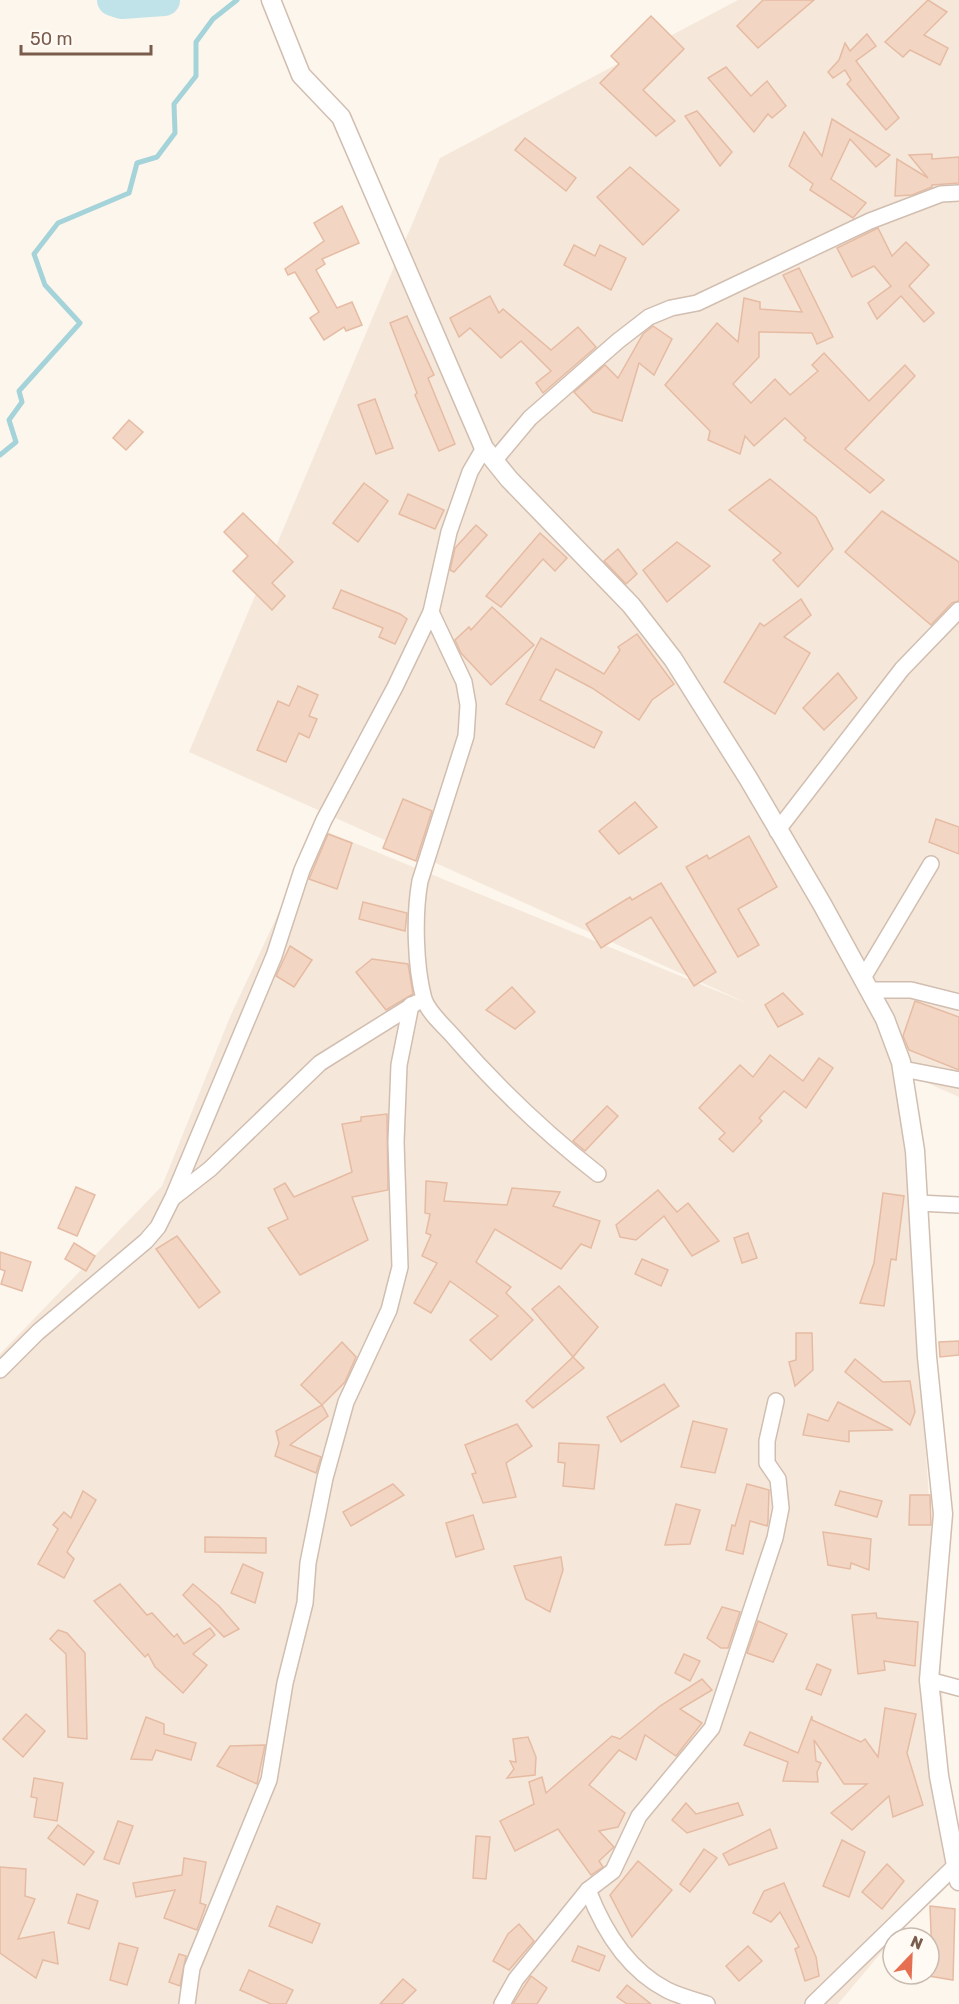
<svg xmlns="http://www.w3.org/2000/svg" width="959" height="2004" viewBox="0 0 959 2004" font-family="Rubik,sans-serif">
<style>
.residential{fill:#f5e8da}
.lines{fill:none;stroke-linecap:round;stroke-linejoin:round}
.stream{stroke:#a5d3da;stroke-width:5}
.river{stroke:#bfe3e8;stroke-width:32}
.building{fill:#f3d5c3;stroke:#e6bba3;stroke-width:1.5}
.minor-casing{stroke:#d1beb0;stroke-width:18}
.tertiary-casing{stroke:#d1beb0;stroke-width:21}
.minor{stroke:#fff;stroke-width:15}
.tertiary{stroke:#fff;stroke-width:18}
</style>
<rect width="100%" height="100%" fill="#fdf6ec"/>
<polygon class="residential" points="738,0 959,0 959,1097 900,1071 954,1866 838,2004 0,2004 0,1354 162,1186 230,1017 318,828 749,1004 189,752 440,158"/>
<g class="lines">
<polyline class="stream" points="0,455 16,442 9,420 22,402 19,391 80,323 45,285 34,254 58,223 129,193 137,163 157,157 175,133 174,104 196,76 196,42 213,19 237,0"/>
<polyline class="river" points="113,0 122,3 164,0"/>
</g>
<g class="building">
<polygon points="763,0 814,0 758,48 737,26"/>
<polygon points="928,0 947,12 924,35 948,48 940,65 910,50 903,57 885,42"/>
<polygon points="651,16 684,49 643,90 675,121 656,136 600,83 619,64 611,56"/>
<polygon points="867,34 876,46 856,61 899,118 886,130 847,84 851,80 845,70 833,78 828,72 839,60 845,43 850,51"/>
<polygon points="726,67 751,96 767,81 786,106 772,118 768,114 754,132 708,78"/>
<polygon points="697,111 732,152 720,166 685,116"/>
<polygon points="832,119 890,155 876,167 850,139 831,179 866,203 853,218 810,190 813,184 789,166 804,132 822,156"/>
<polygon points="525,138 576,178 566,191 515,150"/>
<polygon points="932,154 932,159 959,157 959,183 932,185 932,187 912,195 895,196 897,159 928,178 909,155"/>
<polygon points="630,167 679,210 643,245 597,197"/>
<polygon points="342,206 359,243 322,259 325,264 316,270 337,308 352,302 362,325 346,331 344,327 324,340 310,318 319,312 295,272 288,275 285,269 324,241 314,223"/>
<polygon points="878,228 892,256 906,242 929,265 909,286 934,313 924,322 901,296 877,319 868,303 891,286 874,266 852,277 837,248"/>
<polygon points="574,245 595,256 600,245 626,258 611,290 564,265"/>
<polygon points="799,268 833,337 817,344 812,333 759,332 759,357 733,384 751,403 775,379 790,395 818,371 812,365 824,353 869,401 905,365 915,376 845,449 884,480 870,493 804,440 806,438 785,418 754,446 745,436 740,454 708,440 710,431 665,385 717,323 738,342 744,298 760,302 760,309 802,312 783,275"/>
<polygon points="490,296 499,313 503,309 551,350 578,327 596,347 543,393 536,383 551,371 521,341 501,358 470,328 459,337 450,318"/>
<polygon points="407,316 434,375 428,378 455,444 439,451 415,395 417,393 390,323"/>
<polygon points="653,326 672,339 654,375 639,363 622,421 593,412 574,392 605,365 618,378 643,334"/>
<polygon points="375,399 393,448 376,454 358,405"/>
<polygon points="129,420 143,432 126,450 113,438"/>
<polygon points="770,479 816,517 833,549 798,587 773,560 781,553 729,510"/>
<polygon points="364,483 388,501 358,542 333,523"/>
<polygon points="408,494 444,510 435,529 399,514"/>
<polygon points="882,511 959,562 959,601 952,603 931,625 845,552"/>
<polygon points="243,513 293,562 272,583 285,596 272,610 233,571 248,556 224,532"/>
<polygon points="476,525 487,535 454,572 450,570 455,548"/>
<polygon points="540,533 567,558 555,571 543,559 501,607 486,596"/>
<polygon points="677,542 710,566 667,602 643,570"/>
<polygon points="618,549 637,574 626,584 604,561"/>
<polygon points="341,590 400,614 407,619 395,644 379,637 383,628 333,608"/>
<polygon points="801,599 811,615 784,637 810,653 775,714 724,682 760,623 764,626"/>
<polygon points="492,607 534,645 491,685 461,653 455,640 469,627 471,630"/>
<polygon points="637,634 674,684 652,700 639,720 592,688 556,669 540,700 602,732 594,748 506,704 541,638 604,674 620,650 618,647"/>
<polygon points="838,673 857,698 824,730 803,708"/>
<polygon points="298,686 318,695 309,716 317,719 309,738 299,733 286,762 257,750 278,701 289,706"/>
<polygon points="403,799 432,811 416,861 383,848"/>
<polygon points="635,802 657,827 619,854 599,831"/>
<polygon points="936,819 959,827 959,854 929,842"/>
<polygon points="328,834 352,843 337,889 309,879"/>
<polygon points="749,836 777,887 738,909 759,945 738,957 686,867 707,855 709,859"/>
<polygon points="661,883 716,972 694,986 651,917 601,948 586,924 630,897 632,900"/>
<polygon points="363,902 407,913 405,931 359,919"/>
<polygon points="290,946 312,960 294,987 276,976"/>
<polygon points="372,959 408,964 413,994 386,1010 356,972"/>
<polygon points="512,987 535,1012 515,1029 486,1010"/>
<polygon points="783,993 803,1014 778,1027 765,1005"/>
<polygon points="915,1001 959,1017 959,1070 909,1050 903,1036"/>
<polygon points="770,1055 803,1081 819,1058 833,1068 806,1108 784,1091 759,1118 762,1121 733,1152 719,1139 725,1133 699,1108 740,1065 753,1077"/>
<polygon points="607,1106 618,1116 585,1151 573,1141"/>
<polygon points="387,1114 388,1190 352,1197 368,1240 300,1275 268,1228 288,1219 274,1189 285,1183 294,1197 352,1172 342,1124 361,1121 361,1117"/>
<polygon points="426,1181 447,1183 444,1201 507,1205 512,1188 560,1192 553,1206 600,1221 591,1248 581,1244 561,1269 495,1229 476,1262 511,1287 506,1293 533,1320 491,1360 470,1340 498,1316 450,1281 431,1313 414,1303 437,1263 422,1256 431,1235 426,1233 430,1214 425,1213"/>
<polygon points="76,1187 95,1195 77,1236 58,1228"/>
<polygon points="658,1190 677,1212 688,1203 719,1241 692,1256 664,1216 636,1240 620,1237 616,1225"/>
<polygon points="883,1193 904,1196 896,1260 891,1259 884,1306 860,1303 874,1263"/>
<polygon points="748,1233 757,1258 742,1263 734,1238"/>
<polygon points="177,1236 220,1292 199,1308 156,1249"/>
<polygon points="74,1243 95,1256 86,1271 65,1259"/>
<polygon points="0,1252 31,1262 22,1291 1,1284 5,1271 0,1269"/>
<polygon points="642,1259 668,1270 661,1286 635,1274"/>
<polygon points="559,1286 598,1327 573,1357 532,1309"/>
<polygon points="796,1333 812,1333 813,1370 795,1386 789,1362 796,1360"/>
<polygon points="959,1341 959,1355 940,1357 939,1342"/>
<polygon points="342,1342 356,1357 345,1382 322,1405 301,1385"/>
<polygon points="573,1357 584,1368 533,1408 526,1401"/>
<polygon points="855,1359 883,1382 910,1381 915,1412 910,1425 845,1372"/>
<polygon points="664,1384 679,1406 621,1442 607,1417"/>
<polygon points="838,1402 893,1430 849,1431 849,1442 803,1435 808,1414 828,1421"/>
<polygon points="322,1405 328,1416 290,1445 321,1457 316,1473 275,1456 279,1443 276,1431"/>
<polygon points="693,1421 727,1429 715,1473 681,1467"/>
<polygon points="517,1424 532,1446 506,1463 516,1497 483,1503 472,1474 476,1473 465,1445"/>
<polygon points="559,1443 599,1445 594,1489 563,1486 565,1463 558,1462"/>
<polygon points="393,1484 404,1495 351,1526 343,1512"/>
<polygon points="747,1484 769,1490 768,1522 767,1526 750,1521 743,1554 726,1550 732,1525 735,1526"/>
<polygon points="83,1491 96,1500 67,1552 74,1559 64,1578 38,1564 58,1529 53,1525 64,1512 71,1518"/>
<polygon points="840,1491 882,1501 877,1517 835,1505"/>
<polygon points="910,1495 930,1495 931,1525 909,1525"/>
<polygon points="676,1504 700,1510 690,1544 665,1545"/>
<polygon points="473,1515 484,1549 456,1557 446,1523"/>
<polygon points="823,1532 871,1539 869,1570 851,1563 850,1569 828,1565"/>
<polygon points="205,1537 266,1538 266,1553 205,1552"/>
<polygon points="561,1557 563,1570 550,1612 526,1599 514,1566"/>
<polygon points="243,1564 263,1573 255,1603 231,1593"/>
<polygon points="120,1584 147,1615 152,1613 174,1637 177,1634 184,1644 210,1628 215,1635 193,1654 207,1665 183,1693 155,1667 148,1654 145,1657 94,1601"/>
<polygon points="193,1584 219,1606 239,1629 224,1637 183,1595"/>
<polygon points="722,1607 740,1612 728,1648 721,1648 707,1638"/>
<polygon points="876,1613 877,1618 918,1622 915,1666 884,1661 885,1670 858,1674 852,1615"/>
<polygon points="758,1621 787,1634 773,1662 747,1653"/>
<polygon points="58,1630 67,1633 85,1653 87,1739 68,1737 66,1654 50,1639"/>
<polygon points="684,1654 700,1661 690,1681 675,1673"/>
<polygon points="817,1664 831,1670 821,1695 806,1689"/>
<polygon points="702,1679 712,1690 680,1709 702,1723 676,1756 645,1735 636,1760 619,1750 589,1785 625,1813 618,1827 599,1831 614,1847 599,1861 603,1867 591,1875 558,1829 515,1851 500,1821 534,1804 529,1782 542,1777 546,1793 612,1736 620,1739 660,1706"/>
<polygon points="885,1708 916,1714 907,1753 923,1805 893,1817 889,1796 852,1830 831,1813 867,1784 844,1784 814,1740 816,1761 821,1763 817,1772 818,1782 783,1781 788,1762 744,1745 750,1732 798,1753 812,1716 812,1720 861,1742 865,1739 878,1757"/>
<polygon points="26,1714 45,1731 23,1757 3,1739"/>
<polygon points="146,1717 164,1724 164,1734 196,1743 191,1760 156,1750 152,1760 131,1759"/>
<polygon points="528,1737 536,1757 535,1775 507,1778 514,1769 510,1761 516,1762 513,1739"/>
<polygon points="265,1745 257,1784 217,1766 230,1746"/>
<polygon points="34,1778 63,1783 57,1821 34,1817 37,1798 31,1797"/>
<polygon points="686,1803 696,1814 738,1803 743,1815 687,1833 672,1820"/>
<polygon points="118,1821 133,1826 119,1864 104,1859"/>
<polygon points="58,1825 94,1852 84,1865 48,1838"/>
<polygon points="770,1829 777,1848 729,1865 723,1854"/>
<polygon points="476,1836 490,1837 486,1879 473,1878"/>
<polygon points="842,1840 865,1852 849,1897 823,1886"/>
<polygon points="704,1849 717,1858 690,1892 680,1884"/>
<polygon points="184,1858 206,1862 200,1903 206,1905 197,1930 164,1918 175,1890 136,1897 133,1883 182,1875"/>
<polygon points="638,1861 672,1890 632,1937 610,1895"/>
<polygon points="887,1864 904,1881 882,1909 862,1892"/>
<polygon points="0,1867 26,1869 25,1896 35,1899 18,1939 54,1932 58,1964 43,1960 36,1978 0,1953"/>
<polygon points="784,1883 816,1957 819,1976 805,1981 795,1949 799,1947 780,1912 771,1922 753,1913 764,1891"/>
<polygon points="77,1894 98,1901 89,1929 68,1923"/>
<polygon points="277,1906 320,1924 312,1943 269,1926"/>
<polygon points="930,1906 955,1909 953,1980 929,1976 929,1958 932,1958"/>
<polygon points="519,1924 534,1941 509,1970 493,1961 508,1934"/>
<polygon points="119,1943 138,1948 127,1985 110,1980"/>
<polygon points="578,1946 605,1956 599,1971 572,1961"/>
<polygon points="748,1946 762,1961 739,1981 726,1966"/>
<polygon points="179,1954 186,1956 180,1986 169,1982"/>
<polygon points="249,1970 293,1990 286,2004 271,2004 240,1990"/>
<polygon points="531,1976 547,1988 537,2004 513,2004"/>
<polygon points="403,1979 416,1990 402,2004 380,2004"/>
<polygon points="627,1985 651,2004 627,2004 617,1997"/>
</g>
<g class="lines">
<g class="minor-casing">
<g id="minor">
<polyline points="494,461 530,418 618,341 649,317 671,308 697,303 870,221 941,194 959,193"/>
<path d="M431 612 464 682 468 705 466 736 420 881C414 914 415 966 424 999 428 1012 443 1025 452 1035 497 1087 544 1132 598 1174"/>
<polyline points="777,831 902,669 959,610"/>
<polyline points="863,978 931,864"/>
<polyline points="869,990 911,990 959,1002"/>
<polyline points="903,1069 959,1080"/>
<polyline points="174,1197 210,1169 320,1063 416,1003"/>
<polyline points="918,1203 959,1205"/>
<polyline points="0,1370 38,1332 146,1241 158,1227 173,1197 274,956 302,870 324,820 395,687 431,612 449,532 470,472 484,448"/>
<polyline points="929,1680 959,1688"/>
<path d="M588 1890C603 1929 628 1970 667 1990 679 1996 694 2000 707 2004"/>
<polyline points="187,2004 192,1968 269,1780 285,1683 305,1603 308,1563 325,1478 346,1402 389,1310 400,1267 396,1142 399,1065 411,1005"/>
<polyline points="502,2004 516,1979 588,1890 613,1871 639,1816 712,1728 775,1538 781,1508 778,1479 767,1463 767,1441 776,1401"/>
<polyline points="813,2004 956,1865"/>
</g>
</g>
<g class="tertiary-casing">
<polyline id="tertiary" points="271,0 301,75 341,117 484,448 509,479 631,605 673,659 748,778 822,904 885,1019 901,1062 915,1151 927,1357 943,1514 929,1680 939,1776 959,1881"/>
</g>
<use href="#minor" class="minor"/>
<use href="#tertiary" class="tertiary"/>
</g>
<g transform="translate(911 1956) rotate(23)"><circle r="28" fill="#fffaf3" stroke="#cabbb1" stroke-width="1.5"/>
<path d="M0-4.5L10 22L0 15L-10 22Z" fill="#e76f51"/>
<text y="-9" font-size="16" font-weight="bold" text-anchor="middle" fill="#7a5c4d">N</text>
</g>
<path d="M21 45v9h130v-9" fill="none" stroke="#7a5c4d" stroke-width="3"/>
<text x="30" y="45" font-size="18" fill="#7a5c4d" stroke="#fffaf3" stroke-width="4.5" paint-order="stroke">50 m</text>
</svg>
